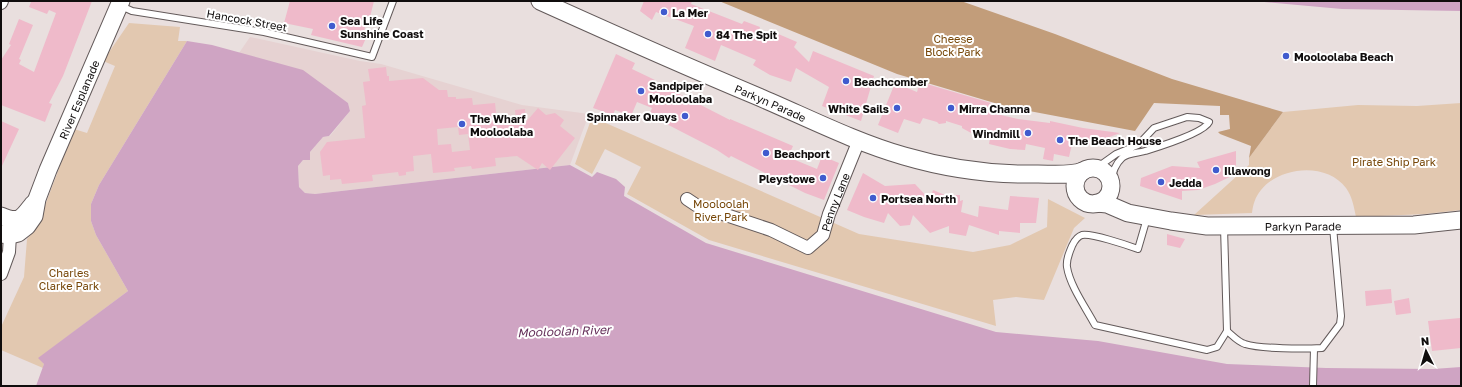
<svg xmlns="http://www.w3.org/2000/svg" width="1462" height="387" viewBox="0 0 1462 387" font-family="'Golos Text',sans-serif">
<style>
.built{fill:#e6d2d2}
.green{fill:#e2c8b0}
.forest{fill:#c29d7a}
.water{fill:#cfa4c3}
.building{fill:#efbaca;fill-rule:evenodd}
.lines{fill:none;stroke-linecap:round;stroke-linejoin:round}
.lane-casing{stroke:#635a5a;stroke-width:8}
.street-casing{stroke:#635a5a;stroke-width:14}
.secondary-casing{stroke:#635a5a;stroke-width:19}
.lane{stroke:#fff;stroke-width:6}
.street{stroke:#fff;stroke-width:12}
.secondary{stroke:#fff;stroke-width:17}
.poi-dot{fill:#405bce;stroke:#fff;stroke-width:1.5}
.labels{text-anchor:middle;dominant-baseline:central;stroke-width:4;stroke-linejoin:round;paint-order:stroke}
.poi-label{font-size:11px;font-weight:bold;fill:#100d0d;stroke:#fff;text-anchor:start}
.street-label{font-size:11px;fill:#100d0d;stroke:#fff}
.park-label{font-size:11px;fill:#764607;stroke:#fff}
.water-label{font-size:12px;font-style:italic;fill:#65305a;stroke:#fff}
</style>
<rect width="100%" height="100%" fill="#e9dfde"/>
<polygon class="built" points="250,37 360,61 381,64 522,105 589,114 570,165 315,194 305,193 299,187 298,166 323,137 330,136 350,111 348,103 329,90 239,53"/>
<g class="green">
<polygon points="129,23 180,27 178,41 187,41 99,185 91,204 91,221 96,235 128,291 39,358 44,364 43,368 1,350 1,327 24,277 27,239 38,226 44,208 74,129 87,133 115,66 103,61"/>
<path d="M1461 103V210L1425 214 1356 217C1354 207 1352 196 1346 188 1327 162 1280 166 1261 190 1255 197 1253 205 1252 213L1194 215 1249 165V158L1283 112 1358 105 1417 106Z"/>
<polygon points="592,117 859,234 973,252 1010,245 1047,227 1048,199 1085,218 1074,228 1044,300 1016,297 993,300 996,326 709,240 627,194 641,167 605,149 592,174 575,164"/>
</g>
<polygon class="forest" points="719,1 961,1 1055,34 1172,79 1283,112 1249,158 1251,146 1220,134 1218,132 1230,129 1229,115 1220,115 1220,106 1154,103 1135,131 1008,107 897,74"/>
<g class="water">
<polygon points="1254,1 1461,1 1461,11 1342,9"/>
<polygon points="187,41 212,45 303,70 348,103 350,111 329,136 323,137 310,152 310,160 303,160 298,166 299,187 305,193 315,194 570,165 592,177 597,172 616,179 625,187 624,196 706,243 996,332 1098,341 1227,364 1326,368 1433,369 1461,367 1461,386 36,386 44,364 38,358 128,291 96,235 91,221 91,204 99,185"/>
</g>
<g class="building">
<polygon points="30,1 92,1 63,76 49,103 52,104 45,122 1,105 1,60 11,45 9,44 19,19 33,25 19,59 21,60 19,64 34,72 56,13 49,10 47,14 29,7 31,2"/>
<polygon points="290,1 374,1 370,17 367,16 363,37 366,38 362,47 311,35 313,29 284,23"/>
<polygon points="644,1 692,1 691,4 742,24 744,21 760,27 758,34 773,39 776,33 797,42 794,47 809,62 813,51 874,76 861,121 822,106 829,87 796,68 791,82 770,75 753,65 756,60 721,45 715,61 685,48 694,26 656,12 652,20 640,11"/>
<polygon points="616,54 635,63 632,69 655,80 654,81 730,120 730,119 793,146 788,157 817,169 822,156 839,163 824,200 805,193 731,156 729,158 717,150 649,115 652,108 637,102 631,116 615,110 613,115 593,108"/>
<path d="M386 67 387 76H389V81L423 78 439 90H447L448 97H456V99L472 98 473 105 495 103 497 121 516 120 515 110 525 109 526 122 538 108 546 115 555 113 564 120 560 126 575 138 550 170 542 163 538 170 517 156 495 158 496 166 472 169 471 166 454 168 455 171 433 173 431 154 413 156 414 171 406 172V175L399 176 398 172 372 175 373 181 342 184 341 179 330 180V175L323 176 320 152 327 142 365 138 362 106 366 105 363 82 370 81 368 69ZM458 127 459 135 468 134 470 150 452 152 451 144 438 145 437 129Z"/>
<polygon points="920,82 991,103 988,112 1018,119 1050,123 1050,121 1083,128 1120,133 1086,146 1072,144 1069,157 1054,154 1053,161 1043,159 1045,148 1026,144 1025,150 1010,149 989,144 990,138 973,134 962,128 962,126 946,121 946,123 939,124 937,122 923,118 920,124 904,119 898,133 878,125 895,83 917,92"/>
<polygon points="1,121 19,129 1,168"/>
<polygon points="1236,151 1236,174 1215,184 1198,190 1182,191 1182,200 1140,186 1141,178 1172,166 1200,168 1197,162"/>
<polygon points="863,173 885,186 915,184 930,200 933,190 945,195 960,195 960,201 963,200 961,212 978,217 979,206 1008,210 1010,196 1039,198 1036,223 1020,223 1020,233 999,231 999,235 969,225 966,236 949,233 949,226 930,233 913,215 910,225 900,226 888,213 884,223 864,217 847,210"/>
<polygon points="1167,234 1185,239 1180,248 1167,245"/>
<polygon points="1391,289 1392,303 1366,306 1365,291"/>
<polygon points="1409,298 1411,313 1396,315 1394,301"/>
<polygon points="1460,318 1461,348 1432,351 1428,321"/>
</g>
<g class="lines">
<g class="lane-casing">
<g id="lane">
<polyline points="121,6 132,11 151,14 264,32 372,57 393,1"/>
<path d="M1091 168 1102 164 1116 154 1138 145 1154 128 1187 117 1199 118 1209 122C1204 133 1158 147 1145 151 1138 153 1127 153 1122 158 1114 165 1112 175 1111 183"/>
<path d="M1147 218 1138 249C1127 245 1091 233 1082 235 1076 237 1074 242 1072 246 1069 253 1066 260 1067 267 1070 286 1086 308 1095 325L1207 350 1217 347 1227 331 1224 227"/>
<path d="M1227 331C1232 335 1238 342 1245 344 1261 349 1304 349 1322 348L1340 324 1341 316 1333 227"/>
<polyline points="1313,386 1314,349"/>
</g>
</g>
<g class="street-casing">
<g id="street">
<polyline points="1,3 2,1"/>
<path id="s1" d="M687 199 696 205 771 230 808 248 823 235 829 214 859 140"/>
<polyline points="1,274 9,252 10,235"/>
</g>
</g>
<g class="secondary-casing">
<g id="secondary">
<path id="s2" d="M540 1C613 34 685 66 759 97 806 117 855 142 904 156 948 169 993 175 1038 174 1052 174 1070 176 1083 171"/>
<circle cx="1093" cy="186" r="18"/>
<path id="s3" d="M1097 203 1107 204 1128 213 1171 221 1207 226 1414 225 1461 220"/>
<path d="M1 216C20 224 22 218 33 204"/>
<path id="s4" d="M1 234 10 235 18 233 27 226 34 216 37 199 48 170 121 1"/>
</g>
</g>
<use href="#lane" class="lane"/>
<use href="#street" class="street"/>
<use href="#secondary" class="secondary"/>
</g>
<g class="poi-dot">
<circle cx="664" cy="12" r="4"/>
<circle cx="332" cy="26" r="4"/>
<circle cx="708" cy="34" r="4"/>
<circle cx="1286" cy="56" r="4"/>
<circle cx="846" cy="81" r="4"/>
<circle cx="641" cy="91" r="4"/>
<circle cx="897" cy="108" r="4"/>
<circle cx="951" cy="108" r="4"/>
<circle cx="685" cy="116" r="4"/>
<circle cx="462" cy="124" r="4"/>
<circle cx="1028" cy="133" r="4"/>
<circle cx="1060" cy="140" r="4"/>
<circle cx="766" cy="153" r="4"/>
<circle cx="1216" cy="170" r="4"/>
<circle cx="823" cy="178" r="4"/>
<circle cx="1161" cy="182" r="4"/>
<circle cx="873" cy="198" r="4"/>
</g>
<g class="labels">
<g class="poi-label">
<text x="672" y="12">La Mer</text>
<text x="340" y="20">Sea Life<tspan x="340" dy="13">Sunshine Coast</tspan></text>
<text x="716" y="34">84 The Spit</text>
<text x="1294" y="56">Mooloolaba Beach</text>
<text x="854" y="81">Beachcomber</text>
<text x="649" y="85">Sandpiper<tspan x="649" dy="13">Mooloolaba</tspan></text>
<text x="889" y="108" text-anchor="end">White Sails</text>
<text x="959" y="108">Mirra Channa</text>
<text x="677" y="116" text-anchor="end">Spinnaker Quays</text>
<text x="470" y="118">The Wharf<tspan x="470" dy="13">Mooloolaba</tspan></text>
<text x="1020" y="133" text-anchor="end">Windmill</text>
<text x="1068" y="140">The Beach House</text>
<text x="774" y="153">Beachport</text>
<text x="1224" y="170">Illawong</text>
<text x="815" y="178" text-anchor="end">Pleystowe</text>
<text x="1169" y="182">Jedda</text>
<text x="881" y="198">Portsea North</text>
</g>
<g class="street-label">
<text transform="translate(247 20) rotate(10)">Hancock Street</text>
<text stroke="none"><textPath href="#s4" startOffset="166">River Esplanade</textPath></text>
<text stroke="none"><textPath href="#s2" startOffset="252">Parkyn Parade</textPath></text>
<text stroke="none"><textPath href="#s1" startOffset="186">Penny Lane</textPath></text>
<text stroke="none"><textPath href="#s3" startOffset="209">Parkyn Parade</textPath></text>
</g>
<g class="park-label">
<text x="953" y="38">Cheese<tspan x="953" dy="13">Block Park</tspan></text>
<text x="1394" y="161">Pirate Ship Park</text>
<text x="721" y="203">Mooloolah<tspan x="721" dy="13">River Park</tspan></text>
<text x="69" y="272">Charles<tspan x="69" dy="13">Clarke Park</tspan></text>
</g>
<g class="water-label">
<text transform="translate(564 331) rotate(-2)">Mooloolah River</text>
</g>
</g>
<rect width="1462" height="387" fill="none" stroke="#100d0d" stroke-width="4"/>
<g transform="translate(1426 351) rotate(355)" stroke="#ffffff" stroke-width="3" paint-order="stroke">
<path d="M0-3L7 15L0 10L-7 15Z" fill="#100d0d"/>
<text y="-6" font-size="11" font-weight="bold" text-anchor="middle" fill="#100d0d">N</text>
</g>
</svg>
